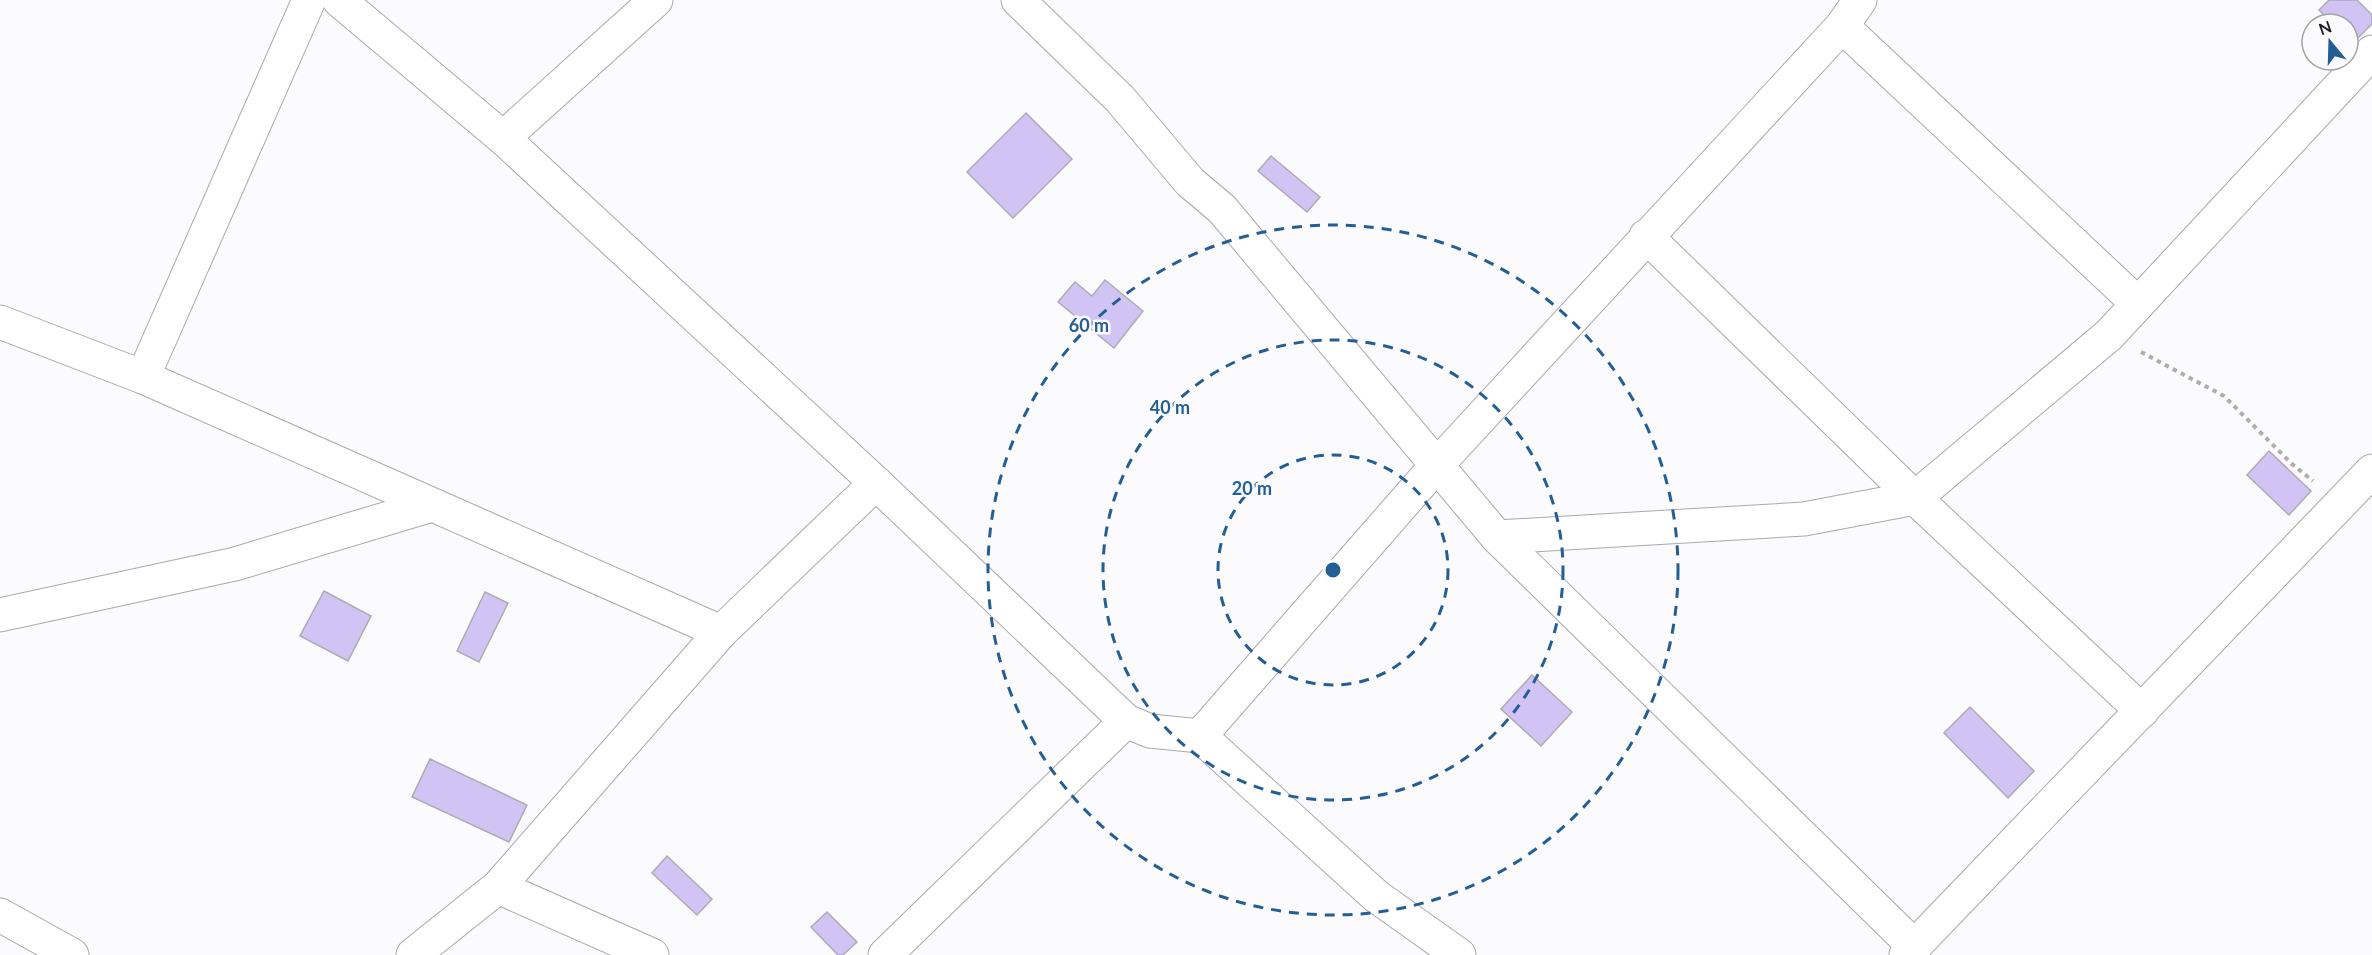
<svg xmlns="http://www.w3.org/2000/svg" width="2372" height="955" viewBox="0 0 2372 955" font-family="Lato,sans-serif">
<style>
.building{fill:#d2c3f5;stroke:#adabb3;stroke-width:1.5}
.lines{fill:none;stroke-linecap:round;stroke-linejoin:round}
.minor-casing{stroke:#a8a8af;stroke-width:35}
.path{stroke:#aeaeb1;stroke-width:4;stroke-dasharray:4.5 4.5;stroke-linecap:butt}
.minor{stroke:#fff;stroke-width:33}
.ring{fill:none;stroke:#235e95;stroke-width:3;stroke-dasharray:10 8}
.centre{fill:#235e95;stroke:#fbfbfe;stroke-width:3}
.ring-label{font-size:18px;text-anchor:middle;font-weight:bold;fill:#235e95;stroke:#fbfbfe;stroke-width:5;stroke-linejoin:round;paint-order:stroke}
</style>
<rect width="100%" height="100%" fill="#fbfbfe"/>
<g class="building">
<polygon points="2329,0 2357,0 2372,15 2372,24 2348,48 2348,24 2333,24 2319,10"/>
<polygon points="1026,113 1072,159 1013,218 967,172"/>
<polygon points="1271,156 1320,197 1307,212 1258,171"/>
<polygon points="1105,280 1143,311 1114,348 1058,302 1075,282 1092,296"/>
<polygon points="2269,451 2311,491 2289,515 2247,475"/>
<polygon points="324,591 371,616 348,661 300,636"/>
<polygon points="485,592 508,603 479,662 457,651"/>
<polygon points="1532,675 1572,712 1541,746 1501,709"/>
<polygon points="1970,707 2034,771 2008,798 1944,733"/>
<polygon points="430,759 527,805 509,842 412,797"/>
<polygon points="667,856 712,899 697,915 652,873"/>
<polygon points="827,912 857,942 843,955 838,955 811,927"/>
</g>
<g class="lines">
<g class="minor-casing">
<g id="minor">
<polyline points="339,0 503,138 876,483 1126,721 1150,731 1200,736 1376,896 1459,955"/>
<polyline points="1018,0 1120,99 1190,182 1222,209 1497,537 1915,947"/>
<polyline points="1842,26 2138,304"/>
<polyline points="503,138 656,0"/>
<polyline points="1646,236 1915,498 2142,711"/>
<polyline points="0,322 143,377 721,632"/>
<polyline points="143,377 309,0"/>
<polyline points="1497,537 1804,519 1915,498 2109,335 2372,52"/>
<polyline points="0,615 235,564 432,505"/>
<polyline points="1200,736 1436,466 1842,26 1860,0"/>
<polyline points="498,887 652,955"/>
<polyline points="0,915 72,955"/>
<polyline points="413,955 498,887 721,632 876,483"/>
<polyline points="885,955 1126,721"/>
<polyline points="1906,955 2372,471"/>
</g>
</g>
<polyline class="path" points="2141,352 2224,396 2292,464 2313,481"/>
<use href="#minor" class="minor"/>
</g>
<g class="ring">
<circle cx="1333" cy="570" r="115"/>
<circle cx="1333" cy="570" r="230"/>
<circle cx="1333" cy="570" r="345"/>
</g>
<circle cx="1333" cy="570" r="9" class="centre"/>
<g class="ring-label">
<text x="1089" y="332">60 m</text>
<text x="1170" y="414">40 m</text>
<text x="1252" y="495">20 m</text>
</g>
<g transform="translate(2330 42) rotate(341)"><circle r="28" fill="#fbfbfe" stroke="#a2a2a5" stroke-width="1.5"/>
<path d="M0-4.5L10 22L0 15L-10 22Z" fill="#235e95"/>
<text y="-9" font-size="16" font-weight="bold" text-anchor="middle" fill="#1d1d1f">N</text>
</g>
</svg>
